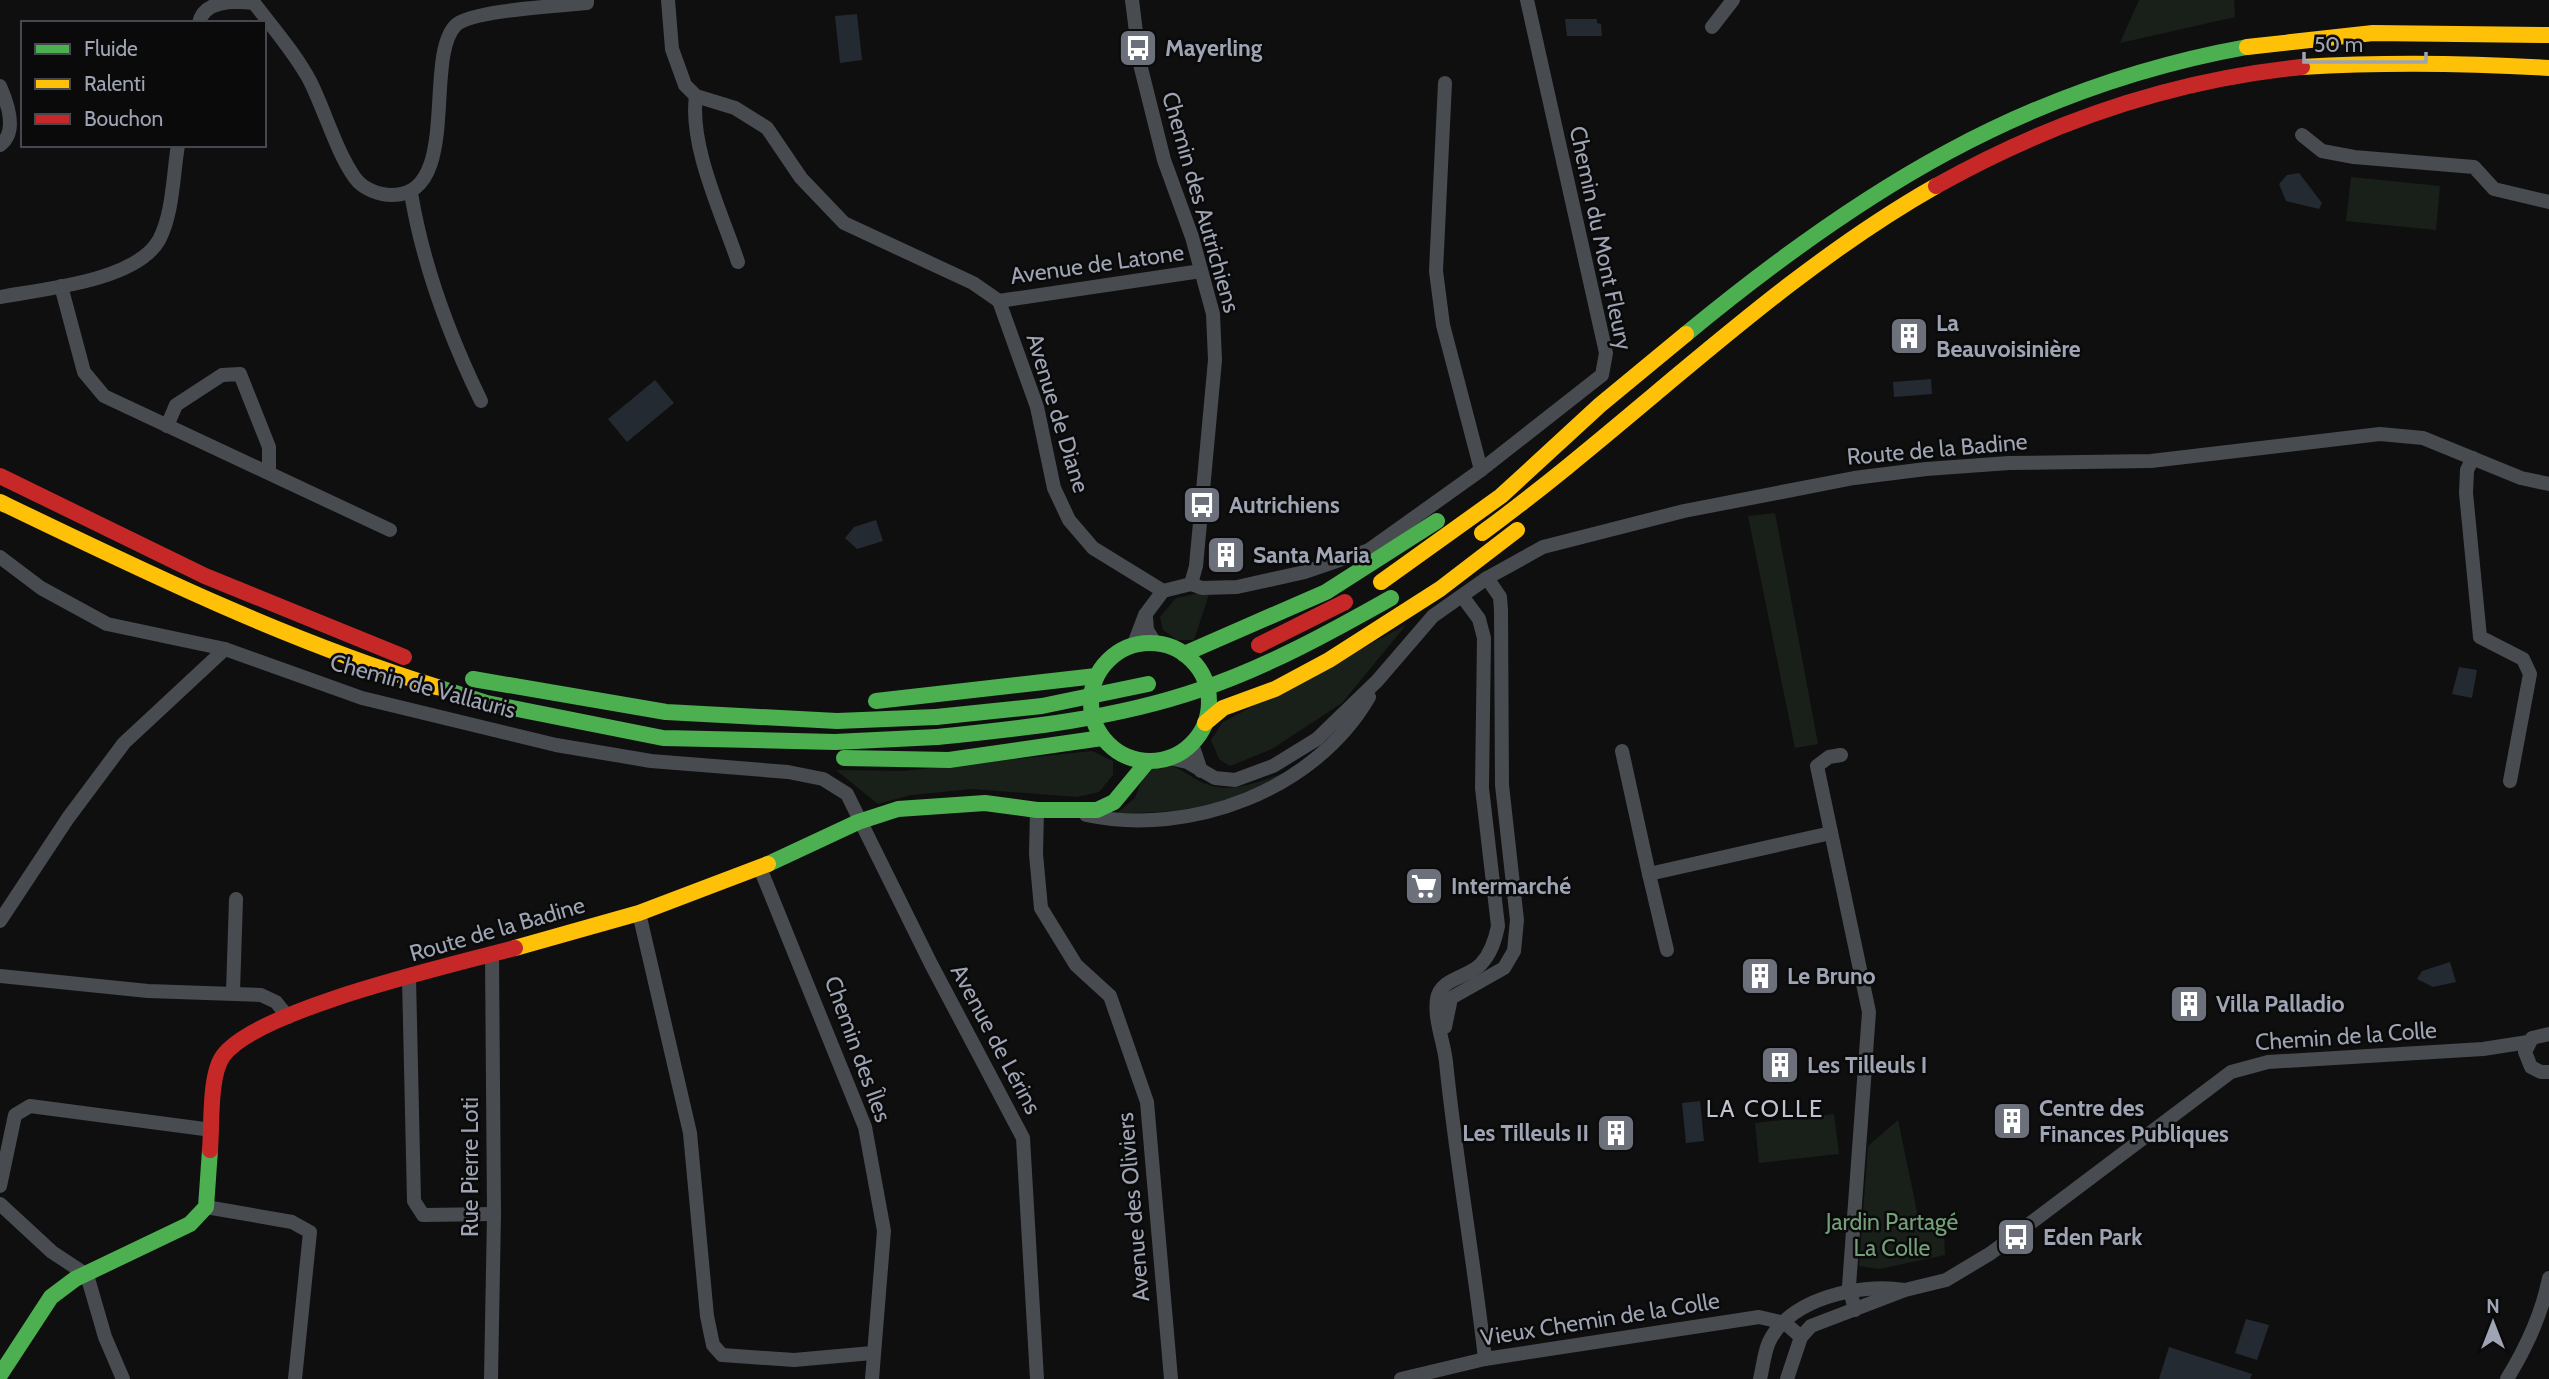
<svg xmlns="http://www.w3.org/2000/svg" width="2549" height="1379" viewBox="0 0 2549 1379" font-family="Cabin,sans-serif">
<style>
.green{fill:#19201a}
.water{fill:#232a31}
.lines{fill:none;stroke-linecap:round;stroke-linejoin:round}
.street{stroke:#484b50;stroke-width:14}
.fast{stroke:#4caf50;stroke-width:16}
.slow{stroke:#ffc107;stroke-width:16}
.jam{stroke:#c62828;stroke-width:16}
.fast-bridge{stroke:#4caf50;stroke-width:16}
.jam-bridge{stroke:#c62828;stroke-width:16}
.labels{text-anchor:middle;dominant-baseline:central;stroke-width:5;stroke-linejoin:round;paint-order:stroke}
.poi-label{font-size:23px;font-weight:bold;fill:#9ea4b3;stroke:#0a0a0b;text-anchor:start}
.street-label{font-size:23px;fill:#9ea4b3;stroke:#0a0a0b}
.park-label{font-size:23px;fill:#73a078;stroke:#0a0a0b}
.neighbourhood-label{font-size:24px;letter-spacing:2px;fill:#c0c3ce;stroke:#0a0a0b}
</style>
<rect width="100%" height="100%" fill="#0f0f10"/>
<g class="green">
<polygon points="2139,0 2234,0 2235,17 2120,43"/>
<polygon points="2351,177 2440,186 2436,230 2346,221"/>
<polygon points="1775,513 1818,744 1795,748 1748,516"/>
<polygon points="1210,591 1194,640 1177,640 1163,630 1160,617 1176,598"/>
<polygon points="1406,625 1342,703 1272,749 1230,766 1219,759 1211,740 1223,722"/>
<polygon points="1092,751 1113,761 1113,775 1099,792 1077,797 972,789 911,795 878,804 836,770 903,771"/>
<path d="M1172 766C1183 770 1191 777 1201 782 1228 795 1255 783 1281 774 1226 806 1181 814 1117 813L1135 798 1143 777 1152 767Z"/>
<polygon points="1834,1114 1839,1154 1759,1163 1755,1123"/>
<polygon points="1898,1120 1919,1221 1944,1234 1945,1255 1879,1269 1859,1266 1868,1146"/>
</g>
<g class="water">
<polygon points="857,14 862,60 840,63 835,16"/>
<polygon points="1565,19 1597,19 1597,23 1601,24 1602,36 1567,36"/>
<polygon points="2299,173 2322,203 2319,209 2286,201 2279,184 2287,175"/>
<polygon points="1931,379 1932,394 1894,397 1893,382"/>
<polygon points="655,380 674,403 627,442 608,419"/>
<polygon points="876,520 883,541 857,549 845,538 854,527"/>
<polygon points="2459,667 2477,670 2472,698 2452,694"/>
<polygon points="2450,962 2456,982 2433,987 2417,979 2422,971"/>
<polygon points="1700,1101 1704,1141 1686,1143 1682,1103"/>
<polygon points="2246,1319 2269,1325 2257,1360 2235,1353"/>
<polygon points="2169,1347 2252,1374 2250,1379 2159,1379"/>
</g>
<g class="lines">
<g class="street">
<polyline points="668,0 672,49 685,85 696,96 735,108 767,128 801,178 844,223 973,283 999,301 1037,407 1054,488 1069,520 1093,548 1163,591"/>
<polyline points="1132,0 1140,64 1164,160 1192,237 1213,314 1215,360 1196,566 1191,584"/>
<path d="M199 23C204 0 233 1 254 3 273 28 295 53 310 81 325 111 336 151 355 178 363 189 379 195 392 195 462 195 423 57 456 25 472 10 561 6 587 3V0"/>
<polyline points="1712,27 1733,0"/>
<polyline points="1445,83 1436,271 1443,325 1481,470"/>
<path d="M0 86C8 104 18 132 0 145"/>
<path d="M696 96C689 146 722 214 738 262"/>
<polyline points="2302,135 2322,151 2354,157 2474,167 2494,189 2549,202"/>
<path d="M411 193C423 266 449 335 481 401"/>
<polyline points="61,286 84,372 104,396 390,530"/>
<path d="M0 297C43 289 136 281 159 240 173 214 173 175 178 145"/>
<polyline points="999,301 1201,271"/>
<polyline points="167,426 176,405 222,375 240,374 269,447 269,471"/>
<polyline points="2473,458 2467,470 2466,493 2480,637 2523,659 2530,674 2510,781"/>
<polyline points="0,557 41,588 107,624 225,649"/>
<path d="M1462 596 1479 619 1484 638 1482 788 1498 926C1495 941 1491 953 1481 964 1468 978 1440 978 1437 999 1434 1020 1444 1042 1446 1062 1456 1162 1474 1260 1485 1359"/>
<polyline points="1146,617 1147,630 1155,643"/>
<polyline points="1134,644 1145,615 1163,591 1191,584 1202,588 1237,587 1305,572 1369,550 1481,470 1602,375 1606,353 1527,0"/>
<polyline points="1192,744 1201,771"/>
<polyline points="1622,751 1649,874 1831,833"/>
<polyline points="1841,755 1829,757 1817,766 1869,1012 1849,1286 1855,1310"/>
<polyline points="1169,758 1187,762 1215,778 1235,780 1273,766 1317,739 1377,681 1433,616 1487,578 1543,547 1684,511 1854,478 1926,469 2009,463 2151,461 2380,434 2423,438 2521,478 2549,484"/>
<polyline points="1037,810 1036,854 1041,908 1076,965 1110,996 1147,1102 1171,1379"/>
<path d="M1086 815C1191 837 1315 790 1369 697"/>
<polyline points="760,868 865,1127 884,1231 872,1379"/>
<polyline points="1649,874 1667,950"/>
<polyline points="639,913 690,1133 707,1316 713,1345 722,1355 794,1360 872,1353"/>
<polyline points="0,921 68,818 124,743 225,649 362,698 556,745 651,761 788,772 823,779 847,794 931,964 1023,1138 1037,1379"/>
<polyline points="0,976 148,991 261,995 276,1002 288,1017"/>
<polyline points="409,977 414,1201 423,1215 494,1214"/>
<polyline points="233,992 236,899"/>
<polyline points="1445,1027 1451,998 1504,968 1514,951 1517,920 1502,785 1501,610 1500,597 1487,578"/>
<polyline points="2549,1034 2532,1038 2525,1052 2531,1067 2541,1072 2549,1072"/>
<polyline points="0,1186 15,1115 30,1106 212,1130"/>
<polyline points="0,1204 52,1252 87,1275 105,1337 123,1379"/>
<polyline points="206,1207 292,1222 310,1232 295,1379"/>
<polyline points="491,1379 494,1214 492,955"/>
<polyline points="1401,1379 1485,1359 1759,1317 1785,1323 1801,1337"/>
<path d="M1760 1379C1763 1367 1764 1353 1769 1342 1790 1298 1860 1283 1904 1290"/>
<polyline points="1787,1379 1801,1337 1811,1326 1905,1290 1946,1280 1991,1253 2231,1072 2268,1062 2483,1049 2528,1042"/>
<path d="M2507 1379C2526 1348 2542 1314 2549 1278"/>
</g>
<g class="fast">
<path d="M1686 334C1858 192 2024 87 2247 47"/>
<circle cx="1150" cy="702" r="59"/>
<polyline points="1184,654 1326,592 1437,521"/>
<polyline points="473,679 666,712 837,721 936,717"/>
<polyline points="437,687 487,703 663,738 835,742 937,737"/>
<polyline points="876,701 1096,676"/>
<polyline points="844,758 949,760 1102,738"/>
<polyline points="768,864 858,822 898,809 985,803 1037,810 1097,810 1114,802 1148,761"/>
<polyline points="0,1375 51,1297 75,1279 190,1224 206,1207 210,1150"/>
</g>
<g class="slow">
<polyline points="2247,47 2373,33 2549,35"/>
<path d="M2302 67C2385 62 2466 63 2549 68"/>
<path d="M0 502C143 571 285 640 437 687"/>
<path d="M1482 533C1635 421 1772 279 1936 186"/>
<polyline points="1381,582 1501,496 1600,405 1686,334"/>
<polyline points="1205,723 1223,708 1275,689 1329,660 1440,589 1517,530"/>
<polyline points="515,948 639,913 768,864"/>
</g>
<g class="jam">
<path d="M1936 186C2050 122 2172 80 2302 67"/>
<polyline points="0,476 205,576 404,657"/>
<path d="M210 1150C212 1127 209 1075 223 1056 257 1009 453 965 515 948"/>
</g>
<g class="fast-bridge">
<polyline points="936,717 1042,706 1148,684"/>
<path d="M937 737C1026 728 1114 719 1199 690 1267 667 1329 633 1391 598"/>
</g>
<polyline class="jam-bridge" points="1259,645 1345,602"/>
</g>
<defs>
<g id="bus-square" transform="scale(2.0125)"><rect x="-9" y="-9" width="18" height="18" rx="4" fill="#6c707a" stroke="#0a0a0b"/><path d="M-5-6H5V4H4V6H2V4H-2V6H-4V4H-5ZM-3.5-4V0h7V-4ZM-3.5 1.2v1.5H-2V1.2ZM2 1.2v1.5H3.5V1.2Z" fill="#fff"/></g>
<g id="building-square" transform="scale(2.0125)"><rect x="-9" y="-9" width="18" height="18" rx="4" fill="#6c707a" stroke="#0a0a0b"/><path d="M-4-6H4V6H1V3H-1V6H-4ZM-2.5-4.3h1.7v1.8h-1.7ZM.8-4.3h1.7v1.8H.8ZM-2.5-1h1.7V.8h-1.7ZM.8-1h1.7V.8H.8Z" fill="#fff"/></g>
<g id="supermarket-square" transform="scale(2.0125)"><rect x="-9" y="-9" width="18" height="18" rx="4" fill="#6c707a" stroke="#0a0a0b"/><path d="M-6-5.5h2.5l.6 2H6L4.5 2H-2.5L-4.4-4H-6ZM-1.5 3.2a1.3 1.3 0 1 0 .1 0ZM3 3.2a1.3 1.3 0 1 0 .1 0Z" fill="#fff"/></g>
</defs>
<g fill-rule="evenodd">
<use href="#bus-square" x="1138" y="48"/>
<use href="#building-square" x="1909" y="336"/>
<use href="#bus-square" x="1202" y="505"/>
<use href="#building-square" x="1226" y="555"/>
<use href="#supermarket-square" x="1424" y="886"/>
<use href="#building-square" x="1760" y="976"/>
<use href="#building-square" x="2189" y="1004"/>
<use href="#building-square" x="1780" y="1065"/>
<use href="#building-square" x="2012" y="1121"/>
<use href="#building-square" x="1616" y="1133"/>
<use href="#bus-square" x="2016" y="1237"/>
</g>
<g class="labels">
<g class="poi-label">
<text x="1165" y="48">Mayerling</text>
<text x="1936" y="323">La<tspan x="1936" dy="26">Beauvoisinière</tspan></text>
<text x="1229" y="505">Autrichiens</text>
<text x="1253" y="555">Santa Maria</text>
<text x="1451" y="886">Intermarché</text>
<text x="1787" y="976">Le Bruno</text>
<text x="2216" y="1004">Villa Palladio</text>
<text x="1807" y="1065">Les Tilleuls I</text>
<text x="2039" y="1108">Centre des<tspan x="2039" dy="26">Finances Publiques</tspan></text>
<text x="1589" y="1133" text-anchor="end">Les Tilleuls II</text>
<text x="2043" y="1237">Eden Park</text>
</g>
<g class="street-label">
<text transform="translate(1201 202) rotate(74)">Chemin des Autrichiens</text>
<text transform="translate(1601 238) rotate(78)">Chemin du Mont Fleury</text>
<text transform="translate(1097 264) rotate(-8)">Avenue de Latone</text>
<text transform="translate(1058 413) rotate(73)">Avenue de Diane</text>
<text transform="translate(1937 449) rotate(-5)">Route de la Badine</text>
<text transform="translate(423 686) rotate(15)">Chemin de Vallauris</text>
<text transform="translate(497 929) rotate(-16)">Route de la Badine</text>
<text transform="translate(2346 1036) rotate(-4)">Chemin de la Colle</text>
<text transform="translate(996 1039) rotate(62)">Avenue de Lérins</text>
<text transform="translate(858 1049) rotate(70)">Chemin des Îles</text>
<text transform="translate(470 1167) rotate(-90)">Rue Pierre Loti</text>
<text transform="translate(1133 1207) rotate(-95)">Avenue des Oliviers</text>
<text transform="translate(1600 1319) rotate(-9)">Vieux Chemin de la Colle</text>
</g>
<g class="park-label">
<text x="1892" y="1222">Jardin Partagé<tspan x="1892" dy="26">La Colle</tspan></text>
</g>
<g class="neighbourhood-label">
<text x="1765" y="1108">LA COLLE</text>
</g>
</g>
<rect x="21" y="21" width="245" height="126" fill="#0a0a0b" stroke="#45484e" stroke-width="2"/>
<rect x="35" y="44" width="35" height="10" fill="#4caf50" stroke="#45484e" stroke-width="2"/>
<text x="84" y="56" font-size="21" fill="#9ea4b3">Fluide</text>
<rect x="35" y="79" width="35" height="10" fill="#ffc107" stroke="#45484e" stroke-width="2"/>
<text x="84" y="91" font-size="21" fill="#9ea4b3">Ralenti</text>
<rect x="35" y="114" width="35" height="10" fill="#c62828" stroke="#45484e" stroke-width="2"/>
<text x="84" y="126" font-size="21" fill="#9ea4b3">Bouchon</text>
<g transform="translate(2493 1323)" stroke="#0a0a0b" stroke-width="5" paint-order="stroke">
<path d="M0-5L12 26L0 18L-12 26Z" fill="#9ea4b3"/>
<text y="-10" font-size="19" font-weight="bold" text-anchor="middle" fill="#9ea4b3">N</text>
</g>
<path d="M2304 52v10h122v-10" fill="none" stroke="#9ea4b3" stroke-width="3.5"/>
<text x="2314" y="52" font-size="21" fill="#9ea4b3" stroke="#0a0a0b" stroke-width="5" paint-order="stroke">50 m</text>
</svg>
